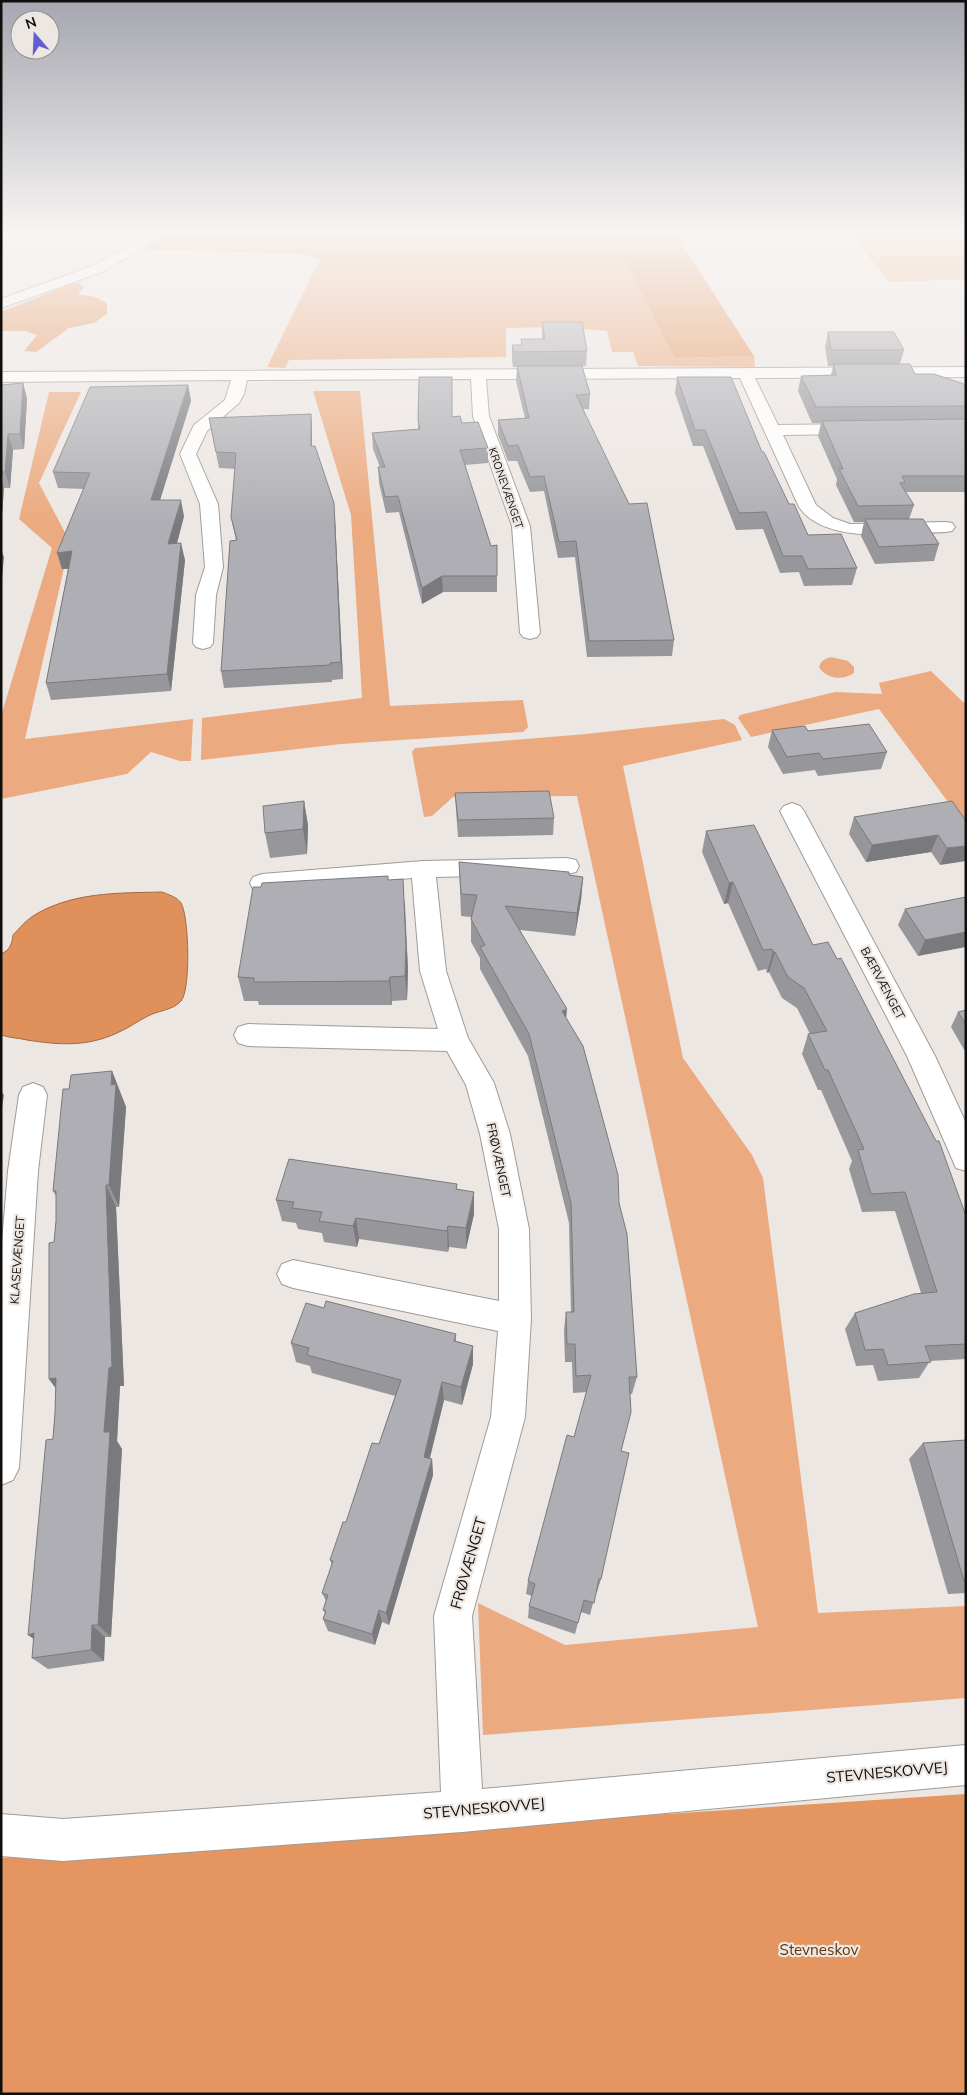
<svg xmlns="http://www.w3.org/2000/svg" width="967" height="2095" viewBox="0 0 967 2095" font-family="Mulish,sans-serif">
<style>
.green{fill:#ebaa7f}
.forest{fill:#e59660}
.water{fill:#e0915b;stroke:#a26a43}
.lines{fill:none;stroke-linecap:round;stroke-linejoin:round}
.minor-casing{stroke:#a09b97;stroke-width:2}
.minor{fill:#fff;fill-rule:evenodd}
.wall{fill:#96969b}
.shaded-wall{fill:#7a7a7e}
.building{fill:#aeaeb4;stroke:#7a7a7e}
.labels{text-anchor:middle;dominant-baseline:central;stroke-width:4.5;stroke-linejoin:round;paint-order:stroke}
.far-street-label{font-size:11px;fill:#100e0c;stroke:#ede7e3}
.street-label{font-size:12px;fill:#100e0c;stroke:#ede7e3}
.near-street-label{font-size:15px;fill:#100e0c;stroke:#ede7e3}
.near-park-label{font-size:15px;fill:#653207;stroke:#ede7e3}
</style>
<rect width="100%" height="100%" fill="#ede7e3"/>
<g class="green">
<polygon points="849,233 966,233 966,279 890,282"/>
<polygon points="330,258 627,262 674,358 754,356 755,367 638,366 633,352 612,352 607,331 557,327 506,328 506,357 289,360 285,368 267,367 320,259"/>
<polygon points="313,391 360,391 390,706 523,700 528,727 523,732 341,744 201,760 202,718 362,698 351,515"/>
<polygon points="49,392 81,392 39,483 70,542 25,739 193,719 191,761 180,761 151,752 127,774 1,799 1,716 52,548 19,519"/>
<path d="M831 657 848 661 854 667V673C843 681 826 679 819 667 821 660 825 659 831 657Z"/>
<polygon points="931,671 963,702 966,702 966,826 879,709 751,737 738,718 740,715 835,692 882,694 879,683"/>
<polygon points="724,719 735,725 742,740 623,766 683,1058 752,1155 763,1178 818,1613 966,1606 966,1698 483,1735 478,1603 565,1645 758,1627 577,796 453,797 432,816 424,817 412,752 415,748 586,734"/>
</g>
<g class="forest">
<polygon points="170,233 680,233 685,249 754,356 674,358 626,262 320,259 300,254 142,249"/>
<polygon points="80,283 84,288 78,294 95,297 107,303 107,314 94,323 69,328 36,352 24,351 37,335 25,331 1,331 1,312 71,284"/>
<polygon points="966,1794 966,2094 1,2094 1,1858"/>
</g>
<path class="water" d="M162 892C169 895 177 897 181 903 189 916 191 990 181 1001 173 1010 161 1010 150 1015 139 1020 129 1028 117 1033 87 1047 59 1045 27 1040 19 1038 10 1038 1 1035V954C10 950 12 944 13 935 19 929 25 921 33 916 71 892 118 893 162 892Z"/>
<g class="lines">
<g class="minor-casing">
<g id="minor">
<polygon points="154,233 169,233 102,272 1,308 1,299 92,266"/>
<path d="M966 367V377L755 378 778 425 858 424 864 426 866 429 864 432 858 434 783 435 816 505 833 518 850 524 946 522 952 523 955 527 952 531 946 532C904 533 826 546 799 507L740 378 486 379 489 416 530 526 540 633 537 637 530 639 523 637 520 633 512 526 473 416 471 379 247 380 244 394 239 403 207 431 196 454 218 504 223 567 216 595 213 643 210 647 203 649 196 647 193 643 196 595 205 567 200 504 180 454 194 425 225 400 231 380 1 382V372Z"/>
<polygon points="792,803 800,806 804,811 935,1056 966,1123 966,1171 956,1168 907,1056 780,811 784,806"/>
<polygon points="567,858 576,860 579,866 576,872 567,874 436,877 446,971 468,1038 494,1083 510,1134 529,1229 531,1319 525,1417 472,1616 482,1789 966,1745 966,1785 462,1832 63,1861 1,1856 1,1814 63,1819 441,1792 434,1616 491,1417 498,1331 293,1288 282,1284 277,1274 282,1264 293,1260 499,1301 499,1229 480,1134 466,1085 447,1051 248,1046 238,1043 234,1035 238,1027 248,1024 438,1029 420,971 412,878 262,892 253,889 250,883 253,877 262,874 423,861"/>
<polygon points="33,1083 43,1087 47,1095 38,1171 19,1468 13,1480 1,1485 1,1254 8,1171 19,1095 23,1087"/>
</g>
</g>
<use href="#minor" class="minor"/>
</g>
<g class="wall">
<polygon points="542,322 587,351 586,366 582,366 590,394 589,409 583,409 674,640 672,656 587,657 575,557 558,558 544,491 530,492 517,461 508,461 498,435 498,420 525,418 516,381 517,367 513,367 512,360 512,345 521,345 521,339 542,339"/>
<polygon points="828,332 904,350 900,364 915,374 966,387 966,492 905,492 914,505 909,519 939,544 934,561 875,564 861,536 864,522 854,522 836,485 837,479 818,436 821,423 812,423 798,391 801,376 831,375 833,366 828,366 825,347"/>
<polygon points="677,377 762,452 789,504 808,535 857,568 852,585 804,586 799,572 780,573 763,529 736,530 703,446 693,446 675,393"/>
<polygon points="23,383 27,399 24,449 13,450 10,488 4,488 1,528 1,385"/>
<polygon points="188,385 191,401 160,500 184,516 177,544 185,560 171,691 51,700 46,683 68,569 62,569 84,489 58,488 53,472"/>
<polygon points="311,414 312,429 312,446 335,520 343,679 332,680 332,682 224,688 221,671 236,540 231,517 235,469 219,468 209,418"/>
<polygon points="453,417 462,423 488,448 488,463 465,465 497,576 497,592 443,592 422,604 399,512 386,513 379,483 378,467 380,467 373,449 372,433 418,429 418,420"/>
<polygon points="772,730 808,731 887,752 881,769 818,776 815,770 783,774 768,747"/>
<polygon points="455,793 554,818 553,835 458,837 456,810"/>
<polygon points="304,801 308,826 307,854 270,858 265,833"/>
<polygon points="854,817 966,821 940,865 931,852 866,862 849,834"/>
<polygon points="706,831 813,945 966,1216 966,1359 930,1361 919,1378 878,1381 873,1365 856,1366 845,1329 855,1313 921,1293 895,1211 862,1212 849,1169 852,1161 821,1090 818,1090 802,1054 808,1034 810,1034 797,1008 782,998 769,972 767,973 766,969 758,971 728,903 724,904 702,852"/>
<polygon points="459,862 583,877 581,900 575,936 520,930 566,1018 619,1203 637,1377 632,1394 630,1394 601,1579 597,1592 596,1591 590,1615 581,1612 575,1634 528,1618 529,1606 532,1596 526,1594 528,1581 574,1437 587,1392 573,1393 572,1362 565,1362 564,1330 566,1312 571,1312 569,1223 528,1056 480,969 480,958 471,942 471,917 461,916"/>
<polygon points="388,880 405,903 408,970 407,1000 392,1001 392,1005 259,1005 258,1001 244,1001 238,977"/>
<polygon points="966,897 918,956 898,925 905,909"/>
<polygon points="966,1010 966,1053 951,1027 958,1012"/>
<polygon points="112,1071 126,1107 119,1207 116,1207 124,1386 120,1386 117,1441 122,1449 111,1637 105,1637 104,1661 48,1669 32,1658 55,1413 56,1388 49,1379 54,1242 56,1221 56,1196 53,1191 69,1089"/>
<polygon points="457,1184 457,1190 474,1214 466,1249 449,1247 448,1252 359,1239 357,1247 324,1242 322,1233 298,1229 296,1223 282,1221 276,1200"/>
<polygon points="324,1308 456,1334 456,1341 473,1346 473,1364 462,1405 444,1400 430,1458 432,1459 433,1475 389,1625 382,1622 375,1645 328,1631 323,1619 325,1613 323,1610 326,1601 322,1593 332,1565 330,1560 379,1444 395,1396 312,1373 310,1366 296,1362 291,1343"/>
<polygon points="966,1440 966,1593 948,1594 909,1459 923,1443"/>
</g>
<g class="shaded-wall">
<polygon points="23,383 27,399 24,449 20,434"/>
<polygon points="188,385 191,401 155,516 151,500"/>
<polygon points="311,414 312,429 312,463 311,446"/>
<polygon points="8,434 13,450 10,488 5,472"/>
<polygon points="1,479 4,488 1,528"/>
<polygon points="181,500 184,516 172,561 168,544"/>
<polygon points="334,503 335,520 343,679 341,662"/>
<polygon points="181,543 185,560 171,691 167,674"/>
<polygon points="1,549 4,557 1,590"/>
<polygon points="72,551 77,568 62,569 57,553"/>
<polygon points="442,576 443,592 422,604 422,588"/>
<polygon points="304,801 308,826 307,854 303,829"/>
<polygon points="938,835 931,852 866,862 872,845"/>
<polygon points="966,846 966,861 940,865 947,848"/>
<polygon points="583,877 581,900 575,936 577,913"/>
<polygon points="403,879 408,970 407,1000 405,976"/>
<polygon points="733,882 728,903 724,904 729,883"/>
<polygon points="966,932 966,947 918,956 925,940"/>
<polygon points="773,952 775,952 769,972 767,973"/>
<polygon points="390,977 392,1001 392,1005 389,981"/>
<polygon points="567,1009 565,1031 562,1011"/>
<polygon points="112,1071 126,1107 119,1207 109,1185"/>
<polygon points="1,1091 4,1095 1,1113"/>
<polygon points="106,1185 116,1207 124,1386 120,1386 117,1441 122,1449 111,1637 98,1625 104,1432"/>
<polygon points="474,1192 474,1214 466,1249 466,1228"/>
<polygon points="356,1218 359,1239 357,1247 353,1226"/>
<polygon points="448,1226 449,1247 448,1252 447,1231"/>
<polygon points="473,1346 473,1364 462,1405 461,1387"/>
<polygon points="56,1378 62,1397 49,1379"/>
<polygon points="442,1382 444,1400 426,1473 424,1457"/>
<polygon points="432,1459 433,1475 389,1625 386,1613"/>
<polygon points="379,1610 382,1622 375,1645 372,1634"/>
<polygon points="92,1625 105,1637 104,1661 91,1650"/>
<polygon points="34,1633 43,1646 28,1635"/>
</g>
<g class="building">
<polygon points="542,322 582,322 587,351 514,352 512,345 522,345 521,339 545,339"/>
<polygon points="828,332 894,332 904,350 831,350"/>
<polygon points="834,364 910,364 915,374 934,374 964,384 966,387 966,406 816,407 801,376 836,375"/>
<polygon points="517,366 582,366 590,394 576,395 629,504 647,503 674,640 589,641 576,541 559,542 544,476 530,477 518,445 508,446 498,420 529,418"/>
<polygon points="419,377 452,377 452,417 460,416 462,423 478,422 488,448 460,450 491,546 497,545 497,576 442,576 422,588 398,496 385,497 378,467 385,467 372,433 420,429 418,420"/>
<polygon points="677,377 731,377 762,452 764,452 789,504 794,504 808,535 841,534 857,568 808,569 802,556 783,556 766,512 739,513 705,430 695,430"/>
<polygon points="23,383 20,434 8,434 5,472 1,472 1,385"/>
<polygon points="188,385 151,500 181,500 168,544 181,543 167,674 46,683 72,551 57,553 90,473 53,472 90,387"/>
<polygon points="311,414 311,446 315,446 334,503 341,662 330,663 330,665 221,671 230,541 237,540 231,517 236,453 216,452 209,418"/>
<polygon points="966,419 966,476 902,476 905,482 900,483 914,505 858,506 839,469 843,469 822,421"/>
<polygon points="865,519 923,519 939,544 879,547"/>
<polygon points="869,724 887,752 823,759 819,753 787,757 772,730 805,726 808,731"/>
<polygon points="549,791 554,818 458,820 455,793"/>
<polygon points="304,801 303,829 265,833 263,806"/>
<polygon points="952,801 966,821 966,846 947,848 938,835 872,845 854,817"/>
<polygon points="754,825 813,945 828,942 837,959 841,958 936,1141 939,1141 966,1216 966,1344 925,1346 931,1362 888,1365 883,1349 865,1350 855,1313 914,1294 937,1292 905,1192 871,1194 858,1150 864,1149 828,1070 825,1070 808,1034 827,1031 804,988 788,977 775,952 773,952 772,949 763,950 733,882 729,883 706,831"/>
<polygon points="459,862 569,872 569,875 583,877 577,913 505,906 567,1009 562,1011 583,1046 618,1175 619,1203 627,1234 637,1377 629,1377 631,1412 621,1451 629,1453 601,1579 599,1579 594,1603 584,1600 578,1623 529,1606 535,1584 528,1581 567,1435 574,1437 591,1375 576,1376 575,1344 567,1344 566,1312 574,1312 571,1203 529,1034 480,947 485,945 471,919 477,895 461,894"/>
<polygon points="388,876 388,880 403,879 406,946 405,976 390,977 389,981 254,982 254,978 238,977 253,887 261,887 262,883"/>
<polygon points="966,897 966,932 925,940 905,909"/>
<polygon points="966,1010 966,1024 958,1012"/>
<polygon points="112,1071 111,1085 116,1084 109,1185 106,1185 112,1367 109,1368 104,1432 110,1432 98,1625 92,1625 91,1650 32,1658 34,1633 28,1635 46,1440 53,1439 55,1413 56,1378 49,1379 49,1243 54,1242 56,1221 56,1191 53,1191 63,1089 69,1089 71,1075"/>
<polygon points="289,1159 457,1184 456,1189 474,1192 466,1228 448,1226 447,1231 356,1218 353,1226 319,1221 322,1212 292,1208 294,1202 276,1200"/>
<polygon points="326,1301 456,1334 454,1341 473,1346 461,1387 442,1382 424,1457 432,1459 386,1613 379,1610 372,1634 323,1619 326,1611 323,1610 328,1595 322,1593 333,1561 330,1560 343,1522 346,1522 372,1443 379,1444 401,1380 307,1355 309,1348 291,1343 306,1303 324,1308"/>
<polygon points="966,1440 966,1581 964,1581 923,1443"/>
</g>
<linearGradient id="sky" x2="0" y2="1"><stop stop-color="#a5a6b0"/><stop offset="0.44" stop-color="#f7f4f2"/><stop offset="1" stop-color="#f7f4f2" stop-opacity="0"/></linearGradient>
<rect width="967" height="526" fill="url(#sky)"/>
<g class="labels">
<g class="far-street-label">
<text transform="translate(506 488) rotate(71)">KRONEVÆNGET</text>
</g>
<g class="street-label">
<text transform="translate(883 983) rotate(62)">BÆRVÆNGET</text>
<text transform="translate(499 1160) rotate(78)">FRØVÆNGET</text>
<text transform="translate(17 1260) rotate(-86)">KLASEVÆNGET</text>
</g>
<g class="near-street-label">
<text transform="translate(468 1563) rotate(-74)">FRØVÆNGET</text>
<text transform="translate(887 1772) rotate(-5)">STEVNESKOVVEJ</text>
<text transform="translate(484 1808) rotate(-5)">STEVNESKOVVEJ</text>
</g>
<g class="near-park-label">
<text x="819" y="1949">Stevneskov</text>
</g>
</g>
<rect width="967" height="2095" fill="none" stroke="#100e0c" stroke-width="5"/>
<g transform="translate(35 35) rotate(341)"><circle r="24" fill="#ede7e3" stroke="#95908d"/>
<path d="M0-4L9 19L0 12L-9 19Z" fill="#635cd5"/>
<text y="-8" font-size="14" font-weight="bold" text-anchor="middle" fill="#100e0c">N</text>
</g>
</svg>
